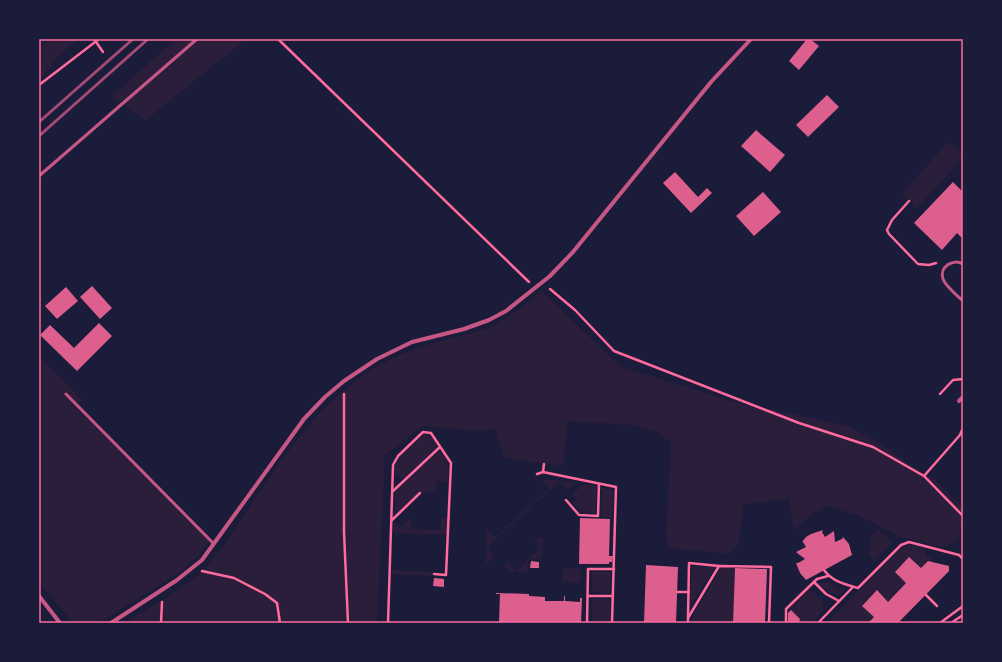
<svg xmlns="http://www.w3.org/2000/svg" width="1002" height="662" viewBox="0 0 1002 662" font-family="Montserrat,sans-serif">
<style>
.green{fill:#2a1e3b}
.building{fill:#dd5f8e}
.lines{fill:none;stroke-linecap:round;stroke-linejoin:round}
.path{stroke:#ff6b9d;stroke-width:2.5}
.service{stroke:#c65784;stroke-width:3}
.minor{stroke:#c65784;stroke-width:4}
.rail{stroke:#a44b75;stroke-width:3}
.neatline{fill:none;stroke:#ff6b9d;stroke-width:1.5}
</style>
<rect width="100%" height="100%" fill="#1b1b3a"/>
<g class="green">
<polygon points="50,39 79,39 57,57 39,81 39,49"/>
<polygon points="176,39 246,39 146,120 112,96"/>
<polygon points="948,142 963,155 963,157 917,208 902,194"/>
<path d="M542 291 620 366 731 401 848 426 881 444 918 470 933 478 963 508V527L957 541 943 548 901 537 859 516 828 506 812 514 794 530 789 499 744 504 739 543 728 554 668 548 666 533 671 443 655 431 631 425 568 421 563 466 505 458 495 429 477 431 423 426 385 455 377 623H125C151 606 181 592 203 570 219 554 231 534 244 515 276 469 306 421 349 386 375 364 405 351 437 342 453 337 469 335 484 330 506 322 524 304 542 291Z"/>
<polygon points="39,357 83,400 76,404 210,540 198,556 182,571 100,622 73,623 39,582"/>
<polygon points="424,434 430,435 437,445 436,448 405,477 401,478 395,476 395,466 400,457"/>
<polygon points="439,451 441,452 448,463 448,482 437,481 436,493 419,492 398,512 395,512 395,495 398,488"/>
<polygon points="541,479 577,482 568,490 560,481 487,547 495,556 486,565 487,528 495,537 549,488"/>
<polygon points="583,484 597,486 596,513 581,513 573,503 576,500 572,495"/>
<polygon points="602,488 613,490 612,518 602,517"/>
<polygon points="411,517 411,529 440,530 441,518 447,518 447,535 393,533 394,521 400,527"/>
<polygon points="878,529 892,543 874,560 869,555 872,534"/>
<path d="M535 537 543 538 542 559H529L528 560 527 572C518 572 509 574 504 565L508 562 516 571 541 547 533 538Z"/>
<polygon points="909,544 926,549 925,556 933,558 932,562 921,568 909,557 895,572 906,583 888,602 877,591 862,605 874,617 867,623 827,623 902,547"/>
<polygon points="692,566 715,567 690,607"/>
<polygon points="722,567 735,568 733,623 690,623 691,619"/>
<polygon points="563,568 581,569 580,583 562,581"/>
<polygon points="392,570 433,572 433,576 392,574"/>
<polygon points="592,572 610,572 610,593 592,592"/>
<path d="M829 582 837 588 845 589 841 594C831 597 824 589 818 583Z"/>
<polygon points="810,589 823,602 824,609 812,623 799,623 800,619 791,610 791,608"/>
<rect x="592" y="599" width="18" height="24"/>
</g>
<g class="building">
<polygon points="807,39 810,39 819,46 799,70 789,61"/>
<polygon points="827,95 839,107 808,137 796,125"/>
<polygon points="756,130 785,155 770,172 741,146"/>
<polygon points="675,172 698,197 707,188 712,193 691,213 663,183"/>
<polygon points="953,182 963,192 963,239 957,233 942,250 914,223"/>
<polygon points="763,192 781,212 754,236 736,216"/>
<polygon points="92,286 112,308 100,319 80,297"/>
<polygon points="66,287 78,301 57,319 45,306"/>
<polygon points="99,323 112,336 77,371 40,335 50,325 74,348"/>
<polygon points="580,518 610,519 609,556 613,556 612,562 609,562 609,564 579,564"/>
<polygon points="823,530 822,532 825,537 834,531 835,542 842,539 843,537 849,544 852,555 806,580 800,573 796,563 798,563 805,559 796,552 806,547 803,542 802,542 806,537 811,534"/>
<polygon points="909,557 921,568 928,561 949,566 949,571 898,623 868,623 874,617 862,606 877,590 888,602 906,583 895,572"/>
<polygon points="531,561 539,562 539,568 530,568"/>
<polygon points="646,565 678,567 676,623 644,623"/>
<polygon points="735,568 767,569 765,623 733,623"/>
<polygon points="434,578 444,579 444,587 433,586"/>
<polygon points="496,593 529,594 529,596 545,597 545,601 564,601 564,596 565,596 565,601 580,602 580,598 582,598 581,623 499,623 500,594 496,594"/>
<polygon points="791,610 800,619 799,623 788,623 788,613"/>
</g>
<g class="lines">
<g class="path">
<polyline points="94,39 103,52"/>
<polyline points="278,39 529,282"/>
<polyline points="39,85 99,39"/>
<polyline points="909,201 892,220 887,230 889,234 918,264 929,265 936,263"/>
<polyline points="550,289 575,310 614,351 799,423 873,447 924,476 963,516"/>
<polyline points="344,394 344,532 348,623"/>
<polyline points="940,394 953,380 963,379"/>
<polyline points="543,472 544,464"/>
<polyline points="537,474 543,472 616,487 612,623"/>
<polyline points="924,476 960,435 963,428"/>
<polyline points="393,491 440,447"/>
<polyline points="566,500 579,515 598,516 599,484"/>
<polyline points="392,520 420,493"/>
<path d="M824 570C833 582 844 584 858 588L901 545 909 542 959 555 963 559"/>
<polyline points="202,571 234,578 265,594 277,603 280,623"/>
<polyline points="814,582 826,594 839,601"/>
<polyline points="677,592 689,592"/>
<polyline points="926,595 937,606"/>
<polyline points="588,596 613,596"/>
<polyline points="688,617 689,563 719,566"/>
<polyline points="161,623 162,602"/>
<polyline points="388,623 393,465 398,456 423,432 431,433 451,463 446,575 434,574"/>
<polyline points="587,623 588,569 614,569"/>
<polyline points="688,623 688,618 719,566 771,567 769,623"/>
<polyline points="786,623 786,609 817,579 828,576"/>
<polyline points="818,623 853,587"/>
<polyline points="940,623 963,606"/>
<polyline points="951,623 963,615"/>
</g>
<g class="service">
<polyline points="39,176 197,39"/>
<path d="M963 264C953 258 939 267 943 279 946 287 957 295 963 301"/>
<polyline points="66,394 214,544"/>
</g>
<g class="minor">
<polyline points="959,401 963,397"/>
<polyline points="39,596 60,623"/>
<polyline points="111,623 177,580 202,560 304,419 325,397 344,381 377,359 412,342 464,329 489,320 506,311 550,276 573,252 711,82 751,39"/>
</g>
<g class="rail">
<polyline points="39,122 133,39"/>
<polyline points="39,136 148,39"/>
</g>
</g>
<rect width="1002" height="662" fill="none" stroke="#1b1b3a" stroke-width="80"/>
<rect x="40" y="40" width="922" height="582" class="neatline"/>
</svg>
